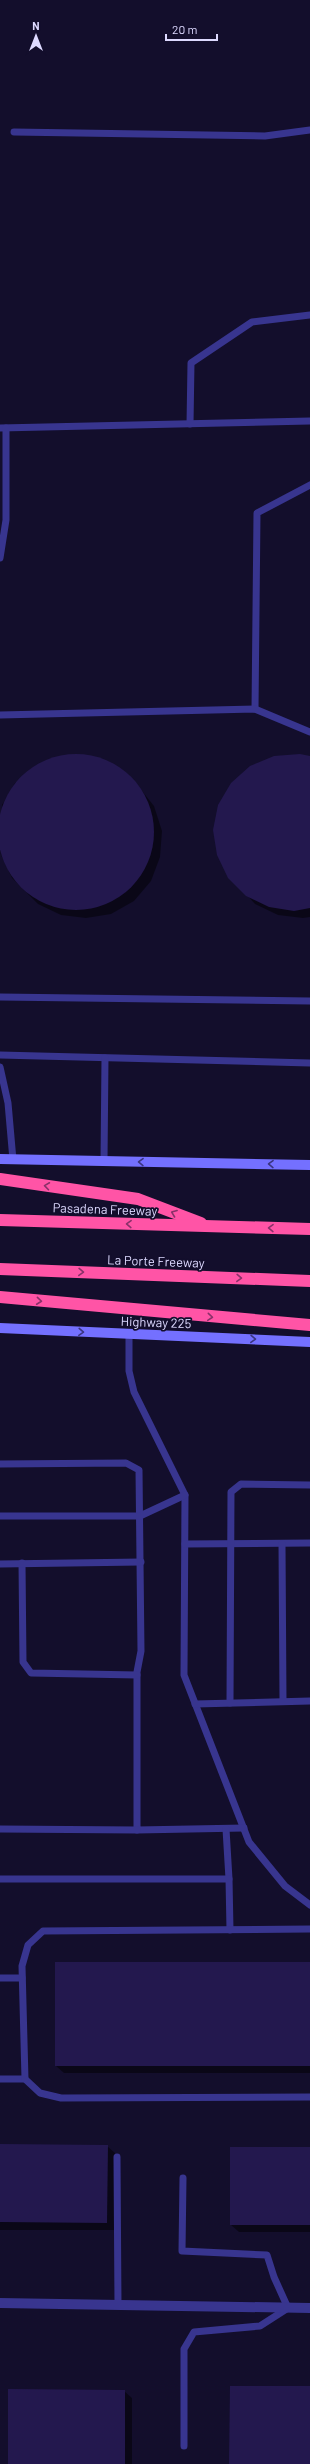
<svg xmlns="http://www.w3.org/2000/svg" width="310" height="2464" viewBox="0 0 310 2464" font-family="Barlow,sans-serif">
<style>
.shadow{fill:#0007}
.building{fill:#23184e}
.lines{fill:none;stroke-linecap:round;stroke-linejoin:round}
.service{stroke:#38358f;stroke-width:7}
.minor{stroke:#38358f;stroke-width:10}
.secondary{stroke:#7470ff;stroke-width:10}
.motorway{stroke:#ff54a6;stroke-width:12}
.oneway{stroke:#3a3580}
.oneway2{stroke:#893169}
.labels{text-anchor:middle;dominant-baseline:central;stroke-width:3.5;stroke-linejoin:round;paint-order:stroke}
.street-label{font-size:13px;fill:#ddd9ff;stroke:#130e2c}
</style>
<rect width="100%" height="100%" fill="#130e2c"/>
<g class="shadow">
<polygon points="83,755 108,762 130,776 154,806 162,831 160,857 151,881 134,901 111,914 86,918 61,915 38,904 12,878 1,855 0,847 2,805 15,783 34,767 57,757"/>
<polygon points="310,757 310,917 303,918 278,915 255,904 247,895"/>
<polygon points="310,1963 310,2073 64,2073 56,2066"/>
<polygon points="0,2145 107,2146 115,2153 115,2230 0,2230"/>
<polygon points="310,2148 310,2232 239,2232 231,2225"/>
<polygon points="124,2391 132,2398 132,2464 9,2464"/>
</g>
<g class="building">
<circle cx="76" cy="832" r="78"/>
<polygon points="300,754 310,756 310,908 294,911 269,907 246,896 228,878 217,855 213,830 218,805 231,783 250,766 274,756"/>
<rect x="55" y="1962" width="255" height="104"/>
<polygon points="0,2144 108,2145 107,2223 0,2222"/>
<rect x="230" y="2147" width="80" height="78"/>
<polygon points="230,2386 310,2386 310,2464 229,2464"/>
<polygon points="8,2389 125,2390 125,2464 8,2464"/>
</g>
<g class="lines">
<g class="service">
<polyline points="14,132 265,136 310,130"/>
<polyline points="190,424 191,363 252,322 310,315"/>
<polyline points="0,428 310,421"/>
<polyline points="0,558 6,520 6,428"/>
<polyline points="255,709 257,513 310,485"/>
<polyline points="0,715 255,709 310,732"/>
<polyline points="0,997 310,1001"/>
<polyline points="0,1055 310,1063"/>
<polyline points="0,1067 8,1103 13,1160"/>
<polyline points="104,1161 105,1058"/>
<polyline points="129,1334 129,1371 134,1392 185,1495 184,1675 249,1842 285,1886 310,1905"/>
<polyline points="0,1464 126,1463 139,1470 141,1651 137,1672 137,1830 244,1828"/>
<polyline points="0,1516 140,1516 185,1495"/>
<polyline points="185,1544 310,1543"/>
<polyline points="282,1544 283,1701"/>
<polyline points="22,1563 23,1662 31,1673 137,1675"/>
<polyline points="0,1564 141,1562"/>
<polyline points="230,1703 231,1492 241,1484 310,1485"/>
<polyline points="195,1704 310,1701"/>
<polyline points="0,1829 137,1830"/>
<polyline points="226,1829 229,1879"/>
<polyline points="0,1879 229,1879 230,1930"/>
<polyline points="0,1978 22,1978"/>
<polyline points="0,2079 25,2079 40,2093 61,2098 310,2097"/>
<polyline points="25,2079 22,1966 28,1945 43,1931 310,1929"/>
<polyline points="117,2157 118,2305"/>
<polyline points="183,2178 182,2251 267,2255 274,2277 288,2308 260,2326 194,2332 184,2349 184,2446"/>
</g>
<polyline class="minor" points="0,2303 310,2308"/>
<g class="secondary">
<polyline points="0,1159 310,1165"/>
<polyline points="0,1328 310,1342"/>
</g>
<g class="motorway">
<polyline points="0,1179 138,1199 201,1223"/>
<polyline points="0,1220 310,1229"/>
<polyline points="0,1269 310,1281"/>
<polyline points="0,1297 310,1325"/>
</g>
</g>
<defs><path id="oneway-chevron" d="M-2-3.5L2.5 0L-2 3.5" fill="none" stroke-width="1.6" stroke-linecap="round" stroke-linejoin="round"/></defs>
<g class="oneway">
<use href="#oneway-chevron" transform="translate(141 1162) rotate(-179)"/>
<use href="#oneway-chevron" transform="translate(271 1164) rotate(-179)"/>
<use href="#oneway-chevron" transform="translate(81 1332) rotate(3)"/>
<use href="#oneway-chevron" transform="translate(253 1339) rotate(2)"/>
</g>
<g class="oneway2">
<use href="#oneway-chevron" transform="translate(47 1186) rotate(-172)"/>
<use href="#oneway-chevron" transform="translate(174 1213) rotate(-159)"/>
<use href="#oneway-chevron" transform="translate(129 1224) rotate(-178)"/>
<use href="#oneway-chevron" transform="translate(271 1228) rotate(-179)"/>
<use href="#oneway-chevron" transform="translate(81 1272) rotate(2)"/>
<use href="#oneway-chevron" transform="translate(239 1278) rotate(2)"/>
<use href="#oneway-chevron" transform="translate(39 1301) rotate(6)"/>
<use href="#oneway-chevron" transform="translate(210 1317) rotate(5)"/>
</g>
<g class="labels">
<g class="street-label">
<text transform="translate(105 1209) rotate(2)">Pasadena Freeway</text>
<text transform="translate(156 1261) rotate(2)">La Porte Freeway</text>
<text transform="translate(156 1322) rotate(2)">Highway 225</text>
</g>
</g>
<g transform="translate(36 36)" stroke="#130e2c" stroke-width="3" paint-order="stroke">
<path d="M0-3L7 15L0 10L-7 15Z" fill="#ddd9ff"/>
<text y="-6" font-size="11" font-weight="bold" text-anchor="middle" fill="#ddd9ff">N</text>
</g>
<path d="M166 34v6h51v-6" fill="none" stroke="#ddd9ff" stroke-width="2"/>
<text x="172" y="34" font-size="12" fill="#ddd9ff" stroke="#130e2c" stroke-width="3" paint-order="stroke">20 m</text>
</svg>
